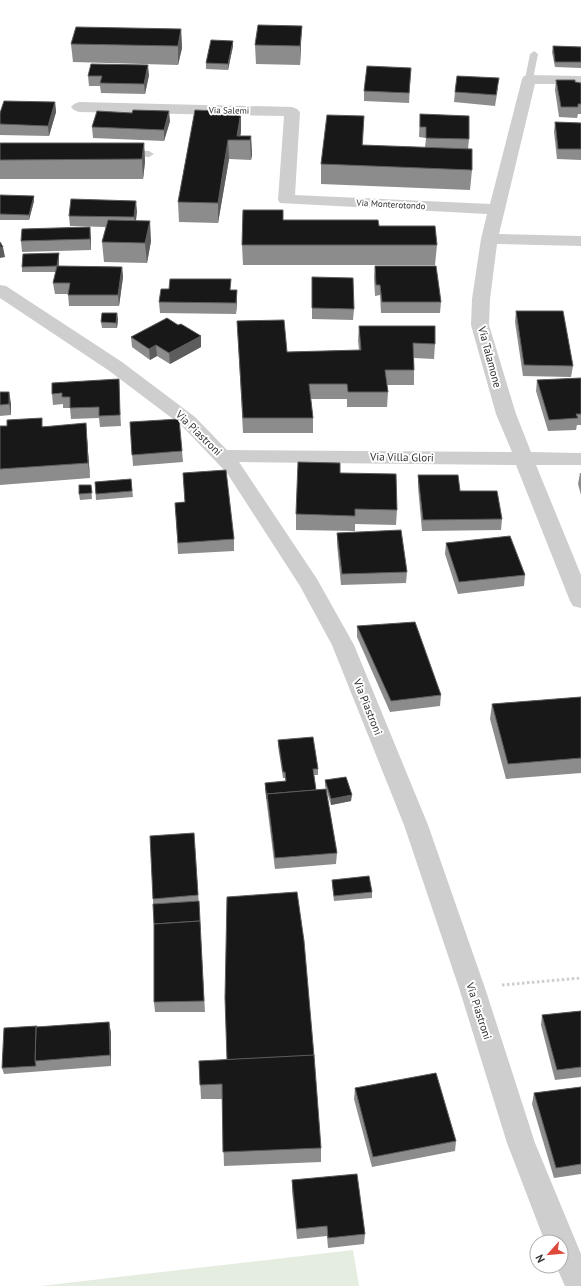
<svg xmlns="http://www.w3.org/2000/svg" width="581" height="1286" viewBox="0 0 581 1286" font-family="'PT Sans',sans-serif">
<style>
.green{fill:#e5ede0}
.lines{fill:none;stroke-linecap:round;stroke-linejoin:round}
.path{stroke:#cecece;stroke-width:3;stroke-dasharray:2.5 2.5;stroke-linecap:butt}
.service{fill:#cecece;fill-rule:evenodd}
.minor{fill:#cecece;fill-rule:evenodd}
.wall{fill:#8c8c8c}
.shaded-wall{fill:#5d5d5d}
.building{fill:#181818;stroke:#5d5d5d}
.labels{text-anchor:middle;dominant-baseline:central;stroke-width:4;stroke-linejoin:round;paint-order:stroke}
.far-street-label{font-size:9px;fill:#313131;stroke:#fff}
.street-label{font-size:11px;fill:#313131;stroke:#fff}
</style>
<rect width="100%" height="100%" fill="#fff"/>
<polygon class="green" points="353,1250 359,1286 40,1286"/>
<g class="lines">
<polyline class="path" points="502,985 581,978"/>
<g class="service">
<polygon points="534,51 538,54 533,79 529,82 525,79 530,54"/>
<polygon points="128,150 149,151 154,154 149,157 125,155 123,153"/>
</g>
<polygon class="minor" points="529,75 581,76 581,84 535,84 499,234 581,236 581,246 497,244 490,299 489,325 516,414 531,452 581,453 581,465 536,465 581,575 581,608 573,606 570,601 516,465 239,462 317,579 354,645 428,825 485,988 535,1143 581,1254 581,1286 565,1286 556,1266 561,1266 561,1242 545,1242 507,1143 459,988 404,825 332,645 300,586 227,473 181,425 108,370 0,298 0,285 6,286 122,362 195,417 227,450 512,452 496,414 471,325 472,299 481,239 487,214 280,203 278,200 284,116 79,112 74,110 71,107 74,104 79,102 292,107 297,109 300,112 295,195 490,204 522,79 524,76"/>
</g>
<g class="wall">
<polygon points="181,29 182,48 178,65 73,62 71,44"/>
<polygon points="301,44 300,65 256,64 255,45"/>
<polygon points="233,46 228,70 206,69 206,63"/>
<polygon points="553,46 581,47 581,68 555,67 552,52"/>
<polygon points="411,68 409,103 364,101 364,91"/>
<polygon points="149,75 145,94 101,93 100,86 89,86 88,76"/>
<polygon points="556,80 581,83 581,114 578,114 577,118 559,117 555,90"/>
<polygon points="498,88 495,106 454,102 455,92"/>
<polygon points="55,102 56,112 49,136 0,135 0,113"/>
<polygon points="195,110 241,131 240,136 251,136 252,155 251,160 229,159 218,223 179,222 178,202"/>
<polygon points="420,114 469,139 468,149 472,170 470,190 321,184 321,164 364,116 363,145 425,148 426,138 419,137"/>
<polygon points="170,121 164,141 93,138 92,127"/>
<polygon points="555,122 581,123 581,160 557,159 554,132"/>
<polygon points="0,143 144,143 145,162 143,179 0,179"/>
<polygon points="0,195 34,201 29,220 0,220"/>
<polygon points="137,211 136,221 151,241 147,263 104,262 102,242 106,227 70,226 69,216"/>
<polygon points="283,220 379,226 437,245 435,265 243,265 242,245"/>
<polygon points="91,238 91,250 22,252 21,241"/>
<polygon points="59,259 59,266 122,267 123,277 119,306 69,306 68,294 55,294 53,283 56,272 22,272 22,267"/>
<polygon points="375,266 441,302 440,313 381,313 380,295 375,296 374,277"/>
<polygon points="312,277 354,309 353,320 312,319"/>
<polygon points="232,290 237,290 237,300 236,314 160,313 159,302"/>
<polygon points="516,311 573,366 571,377 523,376 515,322"/>
<polygon points="118,319 117,328 102,328 101,322"/>
<polygon points="237,321 287,352 359,350 358,341 359,326 435,344 434,359 414,358 414,385 387,385 388,392 387,407 347,407 347,399 311,399 313,418 313,433 243,433"/>
<polygon points="178,325 201,336 201,347 170,364 157,356 150,360 132,347 131,337"/>
<polygon points="581,378 581,425 577,425 576,430 548,431 536,391 537,380"/>
<polygon points="119,390 121,426 100,427 99,418 71,419 70,408 63,408 63,404 53,405 52,394"/>
<polygon points="0,392 11,403 11,415 0,416"/>
<polygon points="130,422 182,451 183,462 133,466"/>
<polygon points="0,426 43,426 87,438 90,478 0,485"/>
<polygon points="183,473 234,539 234,551 178,554 175,503 185,502"/>
<polygon points="340,473 397,510 396,525 355,524 355,531 296,530 296,514"/>
<polygon points="580,473 581,473 581,495 578,484"/>
<polygon points="418,475 460,491 502,519 501,530 422,531 418,487"/>
<polygon points="131,479 133,497 96,500 95,482"/>
<polygon points="91,485 92,499 80,500 79,494"/>
<polygon points="337,533 407,572 406,583 341,585 337,544"/>
<polygon points="446,543 525,575 524,586 458,594 445,554"/>
<polygon points="357,626 441,695 440,706 390,712 357,637"/>
<polygon points="581,697 581,773 506,779 490,719 492,704"/>
<polygon points="278,740 318,769 318,775 314,775 316,790 326,789 325,786 325,780 351,801 331,805 326,789 337,853 336,864 275,869 265,789 265,783 286,782 285,778 283,778 278,746"/>
<polygon points="194,833 200,921 205,1012 155,1012 154,1002 154,924 153,899"/>
<polygon points="332,880 372,892 372,898 334,901 332,885"/>
<polygon points="581,1011 581,1077 555,1080 541,1025 542,1015"/>
<polygon points="109,1022 111,1033 111,1066 4,1074 2,1068 37,1027"/>
<polygon points="199,1061 321,1148 321,1162 224,1166 222,1099 201,1099"/>
<polygon points="581,1087 581,1174 554,1178 532,1104 534,1093"/>
<polygon points="355,1088 456,1141 455,1151 372,1167 354,1099"/>
<polygon points="292,1180 365,1234 364,1244 328,1248 327,1236 297,1239 292,1191"/>
</g>
<g class="shaded-wall">
<polygon points="302,26 301,44 300,65 300,46"/>
<polygon points="181,29 182,48 178,65 178,46"/>
<polygon points="233,41 233,46 228,70 228,64"/>
<polygon points="148,65 149,75 145,94 144,84"/>
<polygon points="55,102 56,112 49,136 48,126"/>
<polygon points="169,111 170,121 164,141 164,130"/>
<polygon points="241,112 241,131 240,140 237,136"/>
<polygon points="251,136 252,155 251,160 250,140"/>
<polygon points="228,140 229,159 218,223 218,203"/>
<polygon points="144,143 145,162 143,179 142,159"/>
<polygon points="34,196 34,201 29,220 29,215"/>
<polygon points="136,201 137,211 135,227 134,217"/>
<polygon points="150,221 151,241 147,263 145,243"/>
<polygon points="90,227 91,238 91,250 90,239"/>
<polygon points="0,247 3,247 5,257 0,258"/>
<polygon points="59,253 59,259 58,272 57,266"/>
<polygon points="122,267 123,277 119,306 118,295"/>
<polygon points="237,290 237,300 236,314 236,303"/>
<polygon points="117,313 118,319 117,328 116,323"/>
<polygon points="201,336 201,347 170,364 169,353"/>
<polygon points="156,345 157,356 150,360 149,349"/>
<polygon points="9,392 11,403 11,415 9,404"/>
<polygon points="86,423 87,438 90,478 88,463"/>
<polygon points="352,795 351,801 331,805 331,799"/>
<polygon points="109,1022 111,1033 111,1066 110,1055"/>
</g>
<g class="building">
<polygon points="258,25 302,26 300,46 255,45"/>
<polygon points="76,27 181,29 178,46 71,44"/>
<polygon points="211,40 233,41 228,64 206,63"/>
<polygon points="553,46 581,47 581,62 555,62"/>
<polygon points="91,64 148,65 144,84 100,83 102,76 88,76"/>
<polygon points="367,66 411,68 409,93 364,91"/>
<polygon points="457,76 499,78 496,95 455,92"/>
<polygon points="556,80 575,80 575,82 581,83 581,104 578,104 578,107 561,107"/>
<polygon points="4,101 55,102 48,126 0,124 0,113"/>
<polygon points="133,110 169,111 164,130 92,127 97,111 132,113"/>
<polygon points="195,110 241,112 237,136 251,136 250,140 228,140 218,203 178,202"/>
<polygon points="420,114 469,116 469,139 426,138 426,127 420,127"/>
<polygon points="327,115 364,116 362,145 472,149 472,170 321,164"/>
<polygon points="555,122 581,123 581,149 558,149"/>
<polygon points="0,143 144,143 142,159 0,160"/>
<polygon points="0,195 34,196 29,215 0,214"/>
<polygon points="71,199 136,201 134,217 69,216"/>
<polygon points="243,210 283,210 283,220 378,220 379,226 435,226 437,245 242,245"/>
<polygon points="108,220 150,221 145,243 102,242"/>
<polygon points="90,227 90,239 21,241 22,229"/>
<polygon points="0,242 3,247 0,247"/>
<polygon points="59,253 57,266 22,267 23,254"/>
<polygon points="57,266 122,267 118,295 68,295 70,283 53,283"/>
<polygon points="375,266 436,266 441,302 382,302 380,285 376,285"/>
<polygon points="312,277 353,278 354,309 312,308"/>
<polygon points="170,279 231,279 230,290 237,290 236,303 159,302 161,289 169,289"/>
<polygon points="516,311 563,311 573,366 524,365"/>
<polygon points="102,313 117,313 116,323 101,322"/>
<polygon points="167,318 178,325 181,324 201,336 169,353 156,345 149,349 131,337"/>
<polygon points="284,320 287,352 361,350 359,326 435,326 435,344 413,343 414,370 385,370 388,392 348,392 347,384 309,384 313,418 243,418 237,321"/>
<polygon points="581,378 581,414 576,414 578,418 549,420 537,380"/>
<polygon points="119,379 120,415 99,416 99,407 70,408 70,397 62,397 62,393 52,394 52,383"/>
<polygon points="0,392 9,392 9,404 0,405"/>
<polygon points="42,418 42,427 86,423 88,463 0,469 0,426 7,426 7,420"/>
<polygon points="179,419 182,451 132,455 130,422"/>
<polygon points="298,462 340,463 340,473 396,474 397,510 355,509 355,516 296,514"/>
<polygon points="226,470 234,539 178,543 175,503 185,502 183,473"/>
<polygon points="418,475 458,475 460,491 497,491 502,519 423,520"/>
<polygon points="131,479 132,491 96,494 95,482"/>
<polygon points="79,485 91,485 92,493 79,494"/>
<polygon points="401,530 407,572 342,574 337,533"/>
<polygon points="510,536 525,575 459,582 446,543"/>
<polygon points="415,622 441,695 391,701 357,626"/>
<polygon points="581,697 581,758 508,764 492,704"/>
<polygon points="313,737 318,769 313,769 316,790 267,794 267,799 265,783 286,781 285,772 283,772 278,740"/>
<polygon points="346,777 352,795 331,799 325,780"/>
<polygon points="326,789 337,853 275,858 267,794"/>
<polygon points="194,833 198,895 153,899 150,836"/>
<polygon points="369,876 372,892 334,896 332,880"/>
<polygon points="297,892 304,941 314,1056 227,1060 225,998 227,897"/>
<polygon points="199,901 200,921 154,924 153,904"/>
<polygon points="200,921 204,1001 154,1002 154,924"/>
<polygon points="581,1011 581,1067 557,1070 542,1015"/>
<polygon points="109,1022 110,1055 35,1061 36,1027"/>
<polygon points="37,1026 37,1027 36,1027 35,1061 36,1066 2,1068 4,1028"/>
<polygon points="314,1055 321,1148 223,1152 222,1084 200,1085 199,1061"/>
<polygon points="436,1073 456,1141 373,1157 355,1088"/>
<polygon points="581,1087 581,1164 556,1168 534,1093"/>
<polygon points="357,1174 365,1234 328,1238 327,1226 297,1229 292,1180"/>
</g>
<g class="labels">
<g class="far-street-label">
<text transform="translate(229 110) rotate(1)">Via Salemi</text>
<text transform="translate(391 204) rotate(3)">Via Monterotondo</text>
</g>
<g class="street-label">
<text transform="translate(490 357) rotate(75)">Via Talamone</text>
<text transform="translate(199 433) rotate(44)">Via Piastroni</text>
<text transform="translate(402 457) rotate(1)">Via Villa Glori</text>
<text transform="translate(368 707) rotate(68)">Via Piastroni</text>
<text transform="translate(479 1011) rotate(72)">Via Piastroni</text>
</g>
</g>
<g transform="translate(549 1254) rotate(243)"><circle r="19" fill="#ffffff" stroke="#adadad"/>
<path d="M0-3L7 15L0 10L-7 15Z" fill="#df493c"/>
<text y="-6" font-size="11" font-weight="bold" text-anchor="middle" fill="#313131">N</text>
</g>
</svg>
